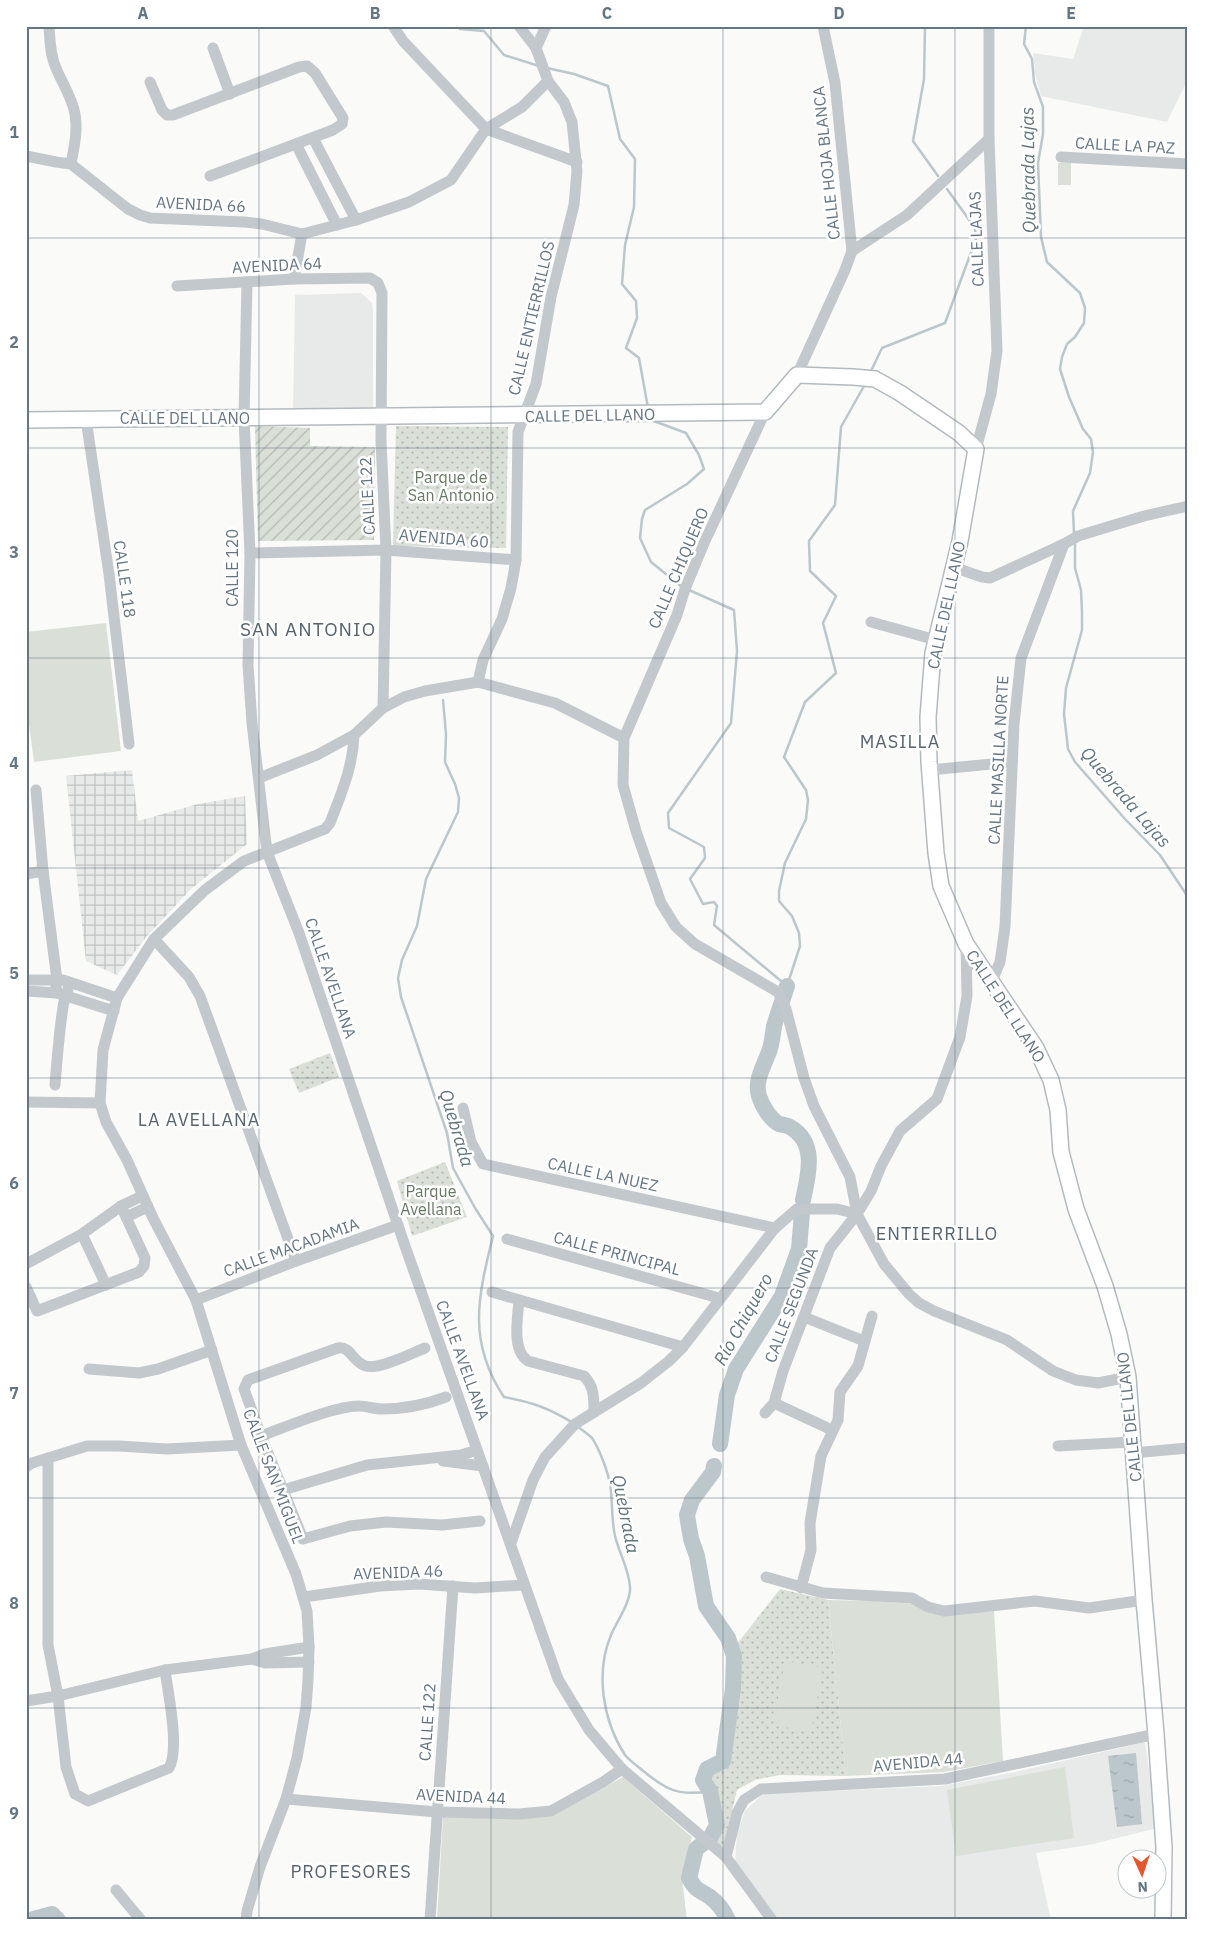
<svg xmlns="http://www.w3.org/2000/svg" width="1214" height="1946" viewBox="0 0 1214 1946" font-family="'IBM Plex Sans',sans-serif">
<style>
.built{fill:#e8e9e9}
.industrial{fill:url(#industrial-grid)}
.grass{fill:url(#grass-dots)}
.garden{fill:url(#garden-furrows)}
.pitch{fill:#dadfd7}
.water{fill:url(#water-ripples)}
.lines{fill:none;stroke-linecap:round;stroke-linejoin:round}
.stream{stroke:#bbc7cb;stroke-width:2.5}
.river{stroke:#bbc7cb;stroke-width:16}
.secondary-casing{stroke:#b3babf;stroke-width:18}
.minor{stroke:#c3c8cc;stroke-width:11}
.secondary{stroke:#fff;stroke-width:15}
.grid{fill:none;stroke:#657683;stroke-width:1;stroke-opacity:0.55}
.labels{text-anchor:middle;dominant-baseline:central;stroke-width:5;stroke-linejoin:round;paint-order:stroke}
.street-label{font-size:16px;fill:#657683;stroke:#fff}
.park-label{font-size:16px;fill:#687a64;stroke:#fff}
.water-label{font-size:18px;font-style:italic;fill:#60757c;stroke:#fff}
.neighbourhood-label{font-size:18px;letter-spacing:1px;fill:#57646e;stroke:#fff}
.quarter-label{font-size:19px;letter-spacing:1px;fill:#57646e;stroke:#fff}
.neatline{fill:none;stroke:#657683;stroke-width:2}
.grid-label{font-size:16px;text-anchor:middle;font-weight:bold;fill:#657683}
</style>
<defs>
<pattern id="industrial-grid" width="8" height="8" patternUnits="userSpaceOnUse" patternTransform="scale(1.25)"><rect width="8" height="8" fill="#e8e9e9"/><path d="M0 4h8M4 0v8" fill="none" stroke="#c0c1c2"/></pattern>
<pattern id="grass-dots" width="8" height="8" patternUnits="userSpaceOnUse" patternTransform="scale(1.25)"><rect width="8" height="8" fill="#dadfd7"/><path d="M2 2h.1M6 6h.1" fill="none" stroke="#b4b9b4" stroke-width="1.8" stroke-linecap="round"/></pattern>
<pattern id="garden-furrows" width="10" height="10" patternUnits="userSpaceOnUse" patternTransform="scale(1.25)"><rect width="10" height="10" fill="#dadfd7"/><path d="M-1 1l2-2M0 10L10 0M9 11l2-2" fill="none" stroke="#b4b9b4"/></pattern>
<pattern id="water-ripples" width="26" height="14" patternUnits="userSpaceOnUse" patternTransform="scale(1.25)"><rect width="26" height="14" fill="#bbc7cb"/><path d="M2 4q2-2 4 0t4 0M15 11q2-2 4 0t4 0" fill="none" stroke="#9ca6aa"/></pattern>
</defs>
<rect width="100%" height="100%" fill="#fafaf8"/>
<g class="built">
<polygon points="1084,26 1188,26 1188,85 1185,85 1167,122 1041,96 1035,73 1033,53 1073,59"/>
<polygon points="361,293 372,303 373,311 373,413 293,413 295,295"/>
<polygon points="1145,1742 1157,1828 1089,1845 1036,1853 1051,1920 778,1920 735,1863 737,1833 745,1811 763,1794 941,1786 1015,1772"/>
</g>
<polygon class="industrial" points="132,770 138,821 198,804 245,796 247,844 191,889 147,936 117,975 86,961 66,776"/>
<g class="grass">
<polygon points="396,426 508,427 506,548 393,546"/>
<polygon points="330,1053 339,1077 299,1093 289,1069"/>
<polygon points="445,1162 467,1217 412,1236 397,1181"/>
<polygon points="780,1589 828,1600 846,1776 780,1775 755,1780 737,1790 724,1844 721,1848 712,1841 719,1824 714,1789 708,1780 709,1771 726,1762 739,1665 737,1644"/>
</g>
<polygon class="garden" points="255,426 310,428 310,446 375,447 374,540 258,541"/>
<g class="pitch">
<rect x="1058" y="163" width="13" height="22"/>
<polygon points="106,623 121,751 34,762 26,701 26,632"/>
<polygon points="828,1600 874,1601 914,1604 933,1614 994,1611 1003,1761 944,1772 846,1776"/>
<polygon points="785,1661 823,1668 811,1732 773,1725"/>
<polygon points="1065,1767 1074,1838 956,1856 947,1790"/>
<polygon points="623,1777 692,1837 682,1878 687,1920 437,1920 443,1817 514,1819 553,1816"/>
</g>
<polygon class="water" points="1136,1753 1142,1824 1117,1827 1108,1756"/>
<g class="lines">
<g class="stream">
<polyline points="457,26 460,29 484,31 504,55 539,66"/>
<polyline points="925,26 924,79 913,141 938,176"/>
<polyline points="1026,26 1024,44 1032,59 1034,82 1043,107 1043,134 1038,163 1041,237 1047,262 1080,293 1085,308 1084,323 1075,337 1067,344 1062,357 1060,369 1069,397 1083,429 1091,439 1093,452 1090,473 1073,511 1074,534"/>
<polyline points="547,68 574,74 608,86 620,139 635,159 634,207 625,245 622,284 636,301 637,318 626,348 639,358 648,408"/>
<polyline points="871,371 882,348 945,323 976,239 975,228 947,189"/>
<polyline points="651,420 686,433 699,455 704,469 687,484 645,510 642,519 640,538 651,562 682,587"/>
<polyline points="1075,542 1075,568 1081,590 1082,612 1082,630 1066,688 1064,714 1068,749 1075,762 1125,819 1160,855 1188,897"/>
<polyline points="689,590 734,610 737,651 731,723 668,813 669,828 704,847 705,858 690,879 703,904 714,902 717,906 714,925 787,986 800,946 799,933 792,916 779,901 779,891 785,863 806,819 808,800 806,790 784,757 805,702 836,673 823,623 836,596 810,571 809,541 835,505 841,427 864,386"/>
<path d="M443 700 446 734 445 762 455 784 459 798 458 812 426 879 417 926 402 960 398 978 401 997 447 1133 453 1168 475 1208 493 1236C478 1297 467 1341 504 1397 531 1402 549 1408 573 1423"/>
<path d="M577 1426C582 1430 588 1434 592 1438 599 1448 608 1472 610 1484 613 1501 611 1519 615 1536 619 1553 629 1569 630 1587 631 1602 617 1621 611 1635 595 1673 603 1721 625 1755 629 1760 636 1765 642 1770 665 1789 678 1797 710 1791"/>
</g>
<g class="river">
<path d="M787 986C783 999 778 1013 774 1026 773 1034 772 1042 770 1049 765 1064 754 1080 759 1096 762 1106 770 1119 779 1124 783 1125 787 1125 790 1127 818 1143 808 1176 803 1200"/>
<polyline points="720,1444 727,1395 736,1369 782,1296 799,1249 802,1213"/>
<path d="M714 1466 713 1472 692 1500 687 1515 691 1539 697 1556 706 1606 728 1638 734 1656 733 1688 723 1761 707 1769 703 1780 710 1791 717 1825 710 1838 696 1849 689 1878C697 1892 698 1889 710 1897 718 1903 724 1911 728 1920"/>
<polyline points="30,1920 52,1914 58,1920"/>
</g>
<g class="secondary-casing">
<polyline id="secondary" points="26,420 765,412 797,375 853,377 875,379 900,393 959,433 976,449 960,541 933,653 928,717 929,762 936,853 941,886 966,944 1036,1048 1051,1080 1058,1110 1061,1152 1076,1209 1105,1286 1119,1334 1128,1377 1144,1600 1156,1734 1164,1847 1163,1920"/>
</g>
<g class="minor">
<path d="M49 26C50 40 50 55 56 68 62 83 72 97 75 114 78 131 74 147 71 164"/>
<polyline points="393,26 403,41 486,129 577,162"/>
<polyline points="519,26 536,48 548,81 564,102 572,122 577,171 574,205 551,297 536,384 518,432 516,560 511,588 502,619 483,660 478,682 555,703 624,738"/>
<polyline points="213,48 230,94"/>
<polyline points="536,48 546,26"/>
<polyline points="150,82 162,110 167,115 173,115 299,67 307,66 315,73 343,118 342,124 333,130 210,176"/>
<polyline points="313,138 356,220"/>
<polyline points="296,144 337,225"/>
<polyline points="26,156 56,162 71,164 128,209 140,215 150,218 244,222 262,224 302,234"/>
<polyline points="1061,157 1188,164"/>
<polyline points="852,251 907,215 989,139"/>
<polyline points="294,279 302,234 356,220 409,202 451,180 486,129 522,107 548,81"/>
<polyline points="247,282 244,418 250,553 248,665 252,723 267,852 299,933 405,1246 558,1679 589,1730 622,1769 726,1857 772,1920"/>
<polyline points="177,286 294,279 370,278 378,283 382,293 381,441 386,550 383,708"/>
<polyline points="797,375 845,270 852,251 835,83 823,26"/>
<polyline points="765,412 705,541 685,589 677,615 624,738 623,785 636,831 661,903 676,927 695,944 778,992 786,1009 804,1078 814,1106 850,1177 857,1214 884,1264 909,1294 919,1303 934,1311 1007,1340 1053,1371 1076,1380 1098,1383 1128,1377"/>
<polyline points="86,419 109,574 129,744"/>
<polyline points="976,449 991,394 997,351 989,139 989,26"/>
<polyline points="250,553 386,550 516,560"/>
<polyline points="953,567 982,577 990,578 1064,544 1078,536 1144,516 1188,506"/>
<polyline points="871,622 936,640"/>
<polyline points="930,770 1012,762"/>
<polyline points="259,778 317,755 354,735 383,708 404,697 425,691 478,682"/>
<polyline points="36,790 43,871 57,980 56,986 57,993"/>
<polyline points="26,874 43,871"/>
<polyline points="154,939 189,977 200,996 296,1261"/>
<polyline points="26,980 63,980 117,998"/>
<polyline points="991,983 1000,962 1005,927 1014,724 1021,658 1064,544"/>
<polyline points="26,991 57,993 114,1011"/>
<path d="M55 1085C57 1059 59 1033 63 1007 64 998 69 991 69 982"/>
<polyline points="26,1102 100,1103"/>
<polyline points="463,1108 471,1142 483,1164 775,1228"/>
<polyline points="126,1217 148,1207"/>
<polyline points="82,1234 106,1285"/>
<polyline points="507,1239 719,1298"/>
<polyline points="26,1264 82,1234 121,1206 142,1196"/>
<polyline points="26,1287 37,1311 139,1272 144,1266 145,1258 121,1206"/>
<polyline points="492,1292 683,1347"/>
<polyline points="196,1300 296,1261 398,1225"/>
<path d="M519 1300C518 1317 511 1350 528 1361L584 1376C594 1386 594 1398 594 1412"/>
<polyline points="804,1317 864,1341"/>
<path d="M425 1348C412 1353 379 1370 366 1366 353 1363 351 1346 338 1348L248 1380 244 1389 261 1436 303 1539 350 1526 386 1522 442 1525 480 1521"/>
<polyline points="89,1369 139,1373 158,1369 212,1350"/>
<polyline points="774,1403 832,1430"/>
<polyline points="765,1413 774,1403 783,1371 830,1248 857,1214 871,1191 881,1166 900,1131 937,1099 960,1037 967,996 966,944"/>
<path d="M261 1436C286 1427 334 1406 359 1406 367 1406 374 1409 382 1409 404 1409 425 1405 446 1397"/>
<polyline points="1058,1446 1132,1442"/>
<polyline points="1133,1453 1188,1448"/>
<path d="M48 1458V1645L58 1696 66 1767 75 1794 88 1801 169 1768C180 1749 168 1693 165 1670"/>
<polyline points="443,1461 483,1466"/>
<polyline points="26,1467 32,1463 87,1446 119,1446 167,1449 241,1445"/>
<polyline points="283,1490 367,1465 461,1455 477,1450"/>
<polyline points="511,1543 533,1480 545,1457 575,1424 641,1383 669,1361 683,1347 775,1228 797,1209 837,1209 857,1214"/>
<polyline points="766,1577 823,1593 912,1598 928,1607 944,1611 1035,1601 1089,1608 1144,1600"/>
<polyline points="801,1588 811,1550 810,1523 821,1456 838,1420 840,1392 858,1366 872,1316"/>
<polyline points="304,1597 380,1586 419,1584 475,1588 524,1585"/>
<polyline points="252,1659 265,1663 309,1662"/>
<polyline points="26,1701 58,1696 165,1670 252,1659 265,1654 309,1647"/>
<polyline points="286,1799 437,1812 519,1814 551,1811 603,1782 622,1769"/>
<polyline points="726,1857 737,1813 744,1800 761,1789 945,1779 1156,1734"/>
<polyline points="116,1890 141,1920"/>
<path d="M246 1920 247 1911 260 1867 286 1799 297 1758 306 1707 308 1680 309 1647 307 1611 296 1574 241 1445 196 1300 153 1218 127 1160 106 1122 100 1103 103 1050 117 998 154 939 205 890 244 861 325 829 330 823C341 794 353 767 354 735"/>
<polyline points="430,1920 453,1586"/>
</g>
<use href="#secondary" class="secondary"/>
</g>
<path class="grid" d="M259 26V1920M491 26V1920M723 26V1920M955 26V1920M26 238H1188M26 448H1188M26 658H1188M26 868H1188M26 1078H1188M26 1288H1188M26 1498H1188M26 1708H1188"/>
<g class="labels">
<g class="street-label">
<text transform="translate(1125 145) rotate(3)">CALLE LA PAZ</text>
<text transform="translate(826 163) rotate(-96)">CALLE HOJA BLANCA</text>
<text transform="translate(201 204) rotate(3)">AVENIDA 66</text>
<text transform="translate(976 239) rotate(-92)">CALLE LAJAS</text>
<text transform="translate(277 265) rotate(-3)">AVENIDA 64</text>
<text transform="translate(531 318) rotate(-77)">CALLE ENTIERRILLOS</text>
<text transform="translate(590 415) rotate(-1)">CALLE DEL LLANO</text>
<text x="185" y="418">CALLE DEL LLANO</text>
<text transform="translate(367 496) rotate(-93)">CALLE 122</text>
<text transform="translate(444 538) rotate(5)">AVENIDA 60</text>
<text transform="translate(232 568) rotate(-90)">CALLE 120</text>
<text transform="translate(678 568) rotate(-67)">CALLE CHIQUERO</text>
<text transform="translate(125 579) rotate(82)">CALLE 118</text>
<text transform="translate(946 605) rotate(-78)">CALLE DEL LLANO</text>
<text transform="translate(998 760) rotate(-87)">CALLE MASILLA NORTE</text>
<text transform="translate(331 978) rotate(71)">CALLE AVELLANA</text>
<text transform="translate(1006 1006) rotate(57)">CALLE DEL LLANO</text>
<text transform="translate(603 1174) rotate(12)">CALLE LA NUEZ</text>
<text transform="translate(291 1247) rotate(-20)">CALLE MACADAMIA</text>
<text transform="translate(617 1253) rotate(15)">CALLE PRINCIPAL</text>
<text transform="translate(791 1305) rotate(-69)">CALLE SEGUNDA</text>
<text transform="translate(463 1360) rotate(70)">CALLE AVELLANA</text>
<text transform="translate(1129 1417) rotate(-96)">CALLE DEL LLANO</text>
<text transform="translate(274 1476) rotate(69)">CALLE SAN MIGUEL</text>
<text transform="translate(398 1572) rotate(-2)">AVENIDA 46</text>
<text transform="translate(427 1722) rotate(-86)">CALLE 122</text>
<text transform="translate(918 1762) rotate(-5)">AVENIDA 44</text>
<text transform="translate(461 1796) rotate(3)">AVENIDA 44</text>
</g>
<g class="park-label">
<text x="451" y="477">Parque de<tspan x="451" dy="18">San Antonio</tspan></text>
<text x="431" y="1191">Parque<tspan x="431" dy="18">Avellana</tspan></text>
</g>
<g class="water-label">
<text transform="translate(1028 170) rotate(-91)">Quebrada Lajas</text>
<text transform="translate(1126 797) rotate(49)">Quebrada Lajas</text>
<text transform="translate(457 1128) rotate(73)">Quebrada</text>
<text transform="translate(743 1319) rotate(-61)">Río Chiquero</text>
<text transform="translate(626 1514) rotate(79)">Quebrada</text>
</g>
<g class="neighbourhood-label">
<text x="900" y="741">MASILLA</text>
<text x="199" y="1119">LA AVELLANA</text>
<text x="937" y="1233">ENTIERRILLO</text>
<text x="351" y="1871">PROFESORES</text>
</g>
<g class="quarter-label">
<text x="308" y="629">SAN ANTONIO</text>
</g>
</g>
<rect width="1214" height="1946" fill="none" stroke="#ffffff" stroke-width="55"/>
<g transform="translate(1142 1874) rotate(177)"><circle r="24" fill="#ffffff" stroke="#c1c8cd"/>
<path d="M0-4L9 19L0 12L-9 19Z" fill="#e4572e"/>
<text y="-8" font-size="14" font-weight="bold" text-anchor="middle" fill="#657683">N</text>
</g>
<rect x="28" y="28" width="1158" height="1890" class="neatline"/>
<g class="grid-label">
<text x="143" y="19">A</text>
<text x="375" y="19">B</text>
<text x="607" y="19">C</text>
<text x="839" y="19">D</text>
<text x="1071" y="19">E</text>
<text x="14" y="138">1</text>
<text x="14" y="348">2</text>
<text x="14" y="558">3</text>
<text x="14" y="769">4</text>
<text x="14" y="979">5</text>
<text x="14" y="1189">6</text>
<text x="14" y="1399">7</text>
<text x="14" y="1609">8</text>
<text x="14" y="1819">9</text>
</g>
</svg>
